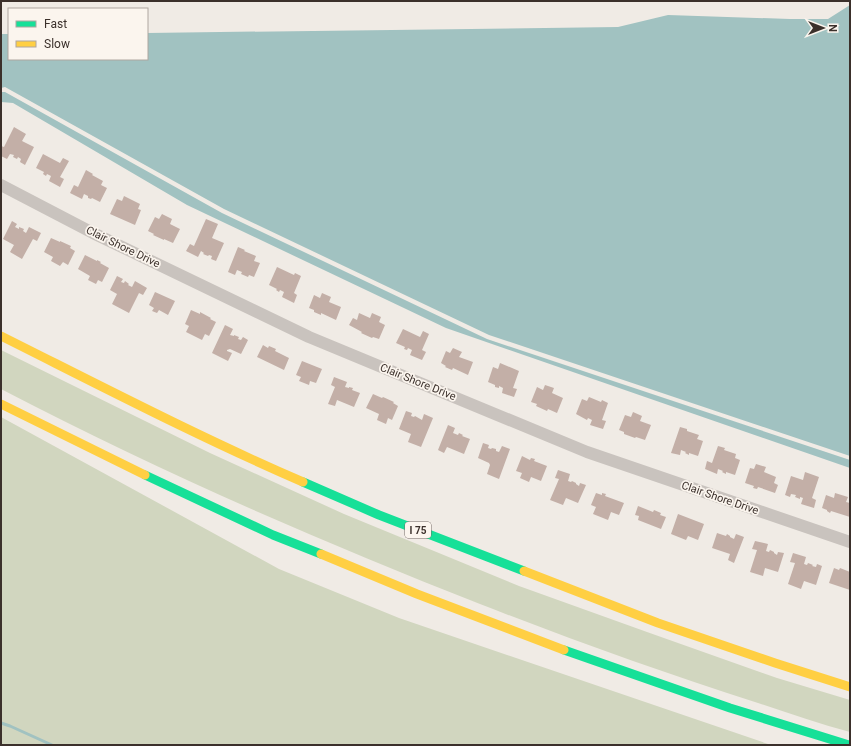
<svg xmlns="http://www.w3.org/2000/svg" width="851" height="746" viewBox="0 0 851 746" font-family="Roboto,sans-serif">
<style>
.green{fill:#d1d6bf}
.water{fill:#a1c2c1}
.lines{fill:none;stroke-linecap:round;stroke-linejoin:round}
.stream{stroke:#a1c2c1;stroke-width:3}
.building{fill:#c3afa7}
.street{stroke:#c9c3be;stroke-width:12}
.fast{stroke:#16e098;stroke-width:9}
.slow{stroke:#ffcf43;stroke-width:9}
.labels{text-anchor:middle;dominant-baseline:central;stroke-width:3.5;stroke-linejoin:round;paint-order:stroke}
.shield{fill:#fbf5ee;stroke:#756b66;stroke-width:1}
.shield-label{font-size:10px;font-weight:bold;fill:#3b302b}
.street-label{font-size:11px;fill:#3b302b;stroke:#fbf5ee}
</style>
<rect width="100%" height="100%" fill="#f0ebe5"/>
<g class="green">
<path d="M1 350 210 453 344 514 519 586 647 632 777 678 850 700V732C819 724 788 713 758 703 664 673 572 640 480 604 317 540 156 470 1 389Z"/>
<polygon points="1,417 279,569 399,618 771,745 1,745"/>
</g>
<g class="water">
<polygon points="850,5 850,456 489,335 224,209 5,87 1,88 1,34 9,34 9,59 147,59 147,33 618,27 668,15 790,19 828,19"/>
<polygon points="1,92 5,92 222,213 487,339 850,460 850,468 446,328 187,205 13,103 1,102"/>
</g>
<g class="lines">
<polyline class="stream" points="1,723 10,726 52,745"/>
</g>
<g class="building">
<polygon points="14,127 26,134 22,141 34,147 25,165 20,162 21,159 18,157 17,159 13,157 14,155 10,154 7,159 1,156 1,146 4,147"/>
<polygon points="43,154 60,163 63,158 69,161 60,177 64,179 60,187 49,181 51,176 47,174 46,176 43,174 44,172 36,168"/>
<polygon points="86,170 93,174 92,175 103,181 101,185 107,188 100,202 92,198 91,199 88,198 88,196 84,194 82,199 70,193 74,185 78,187"/>
<polygon points="124,196 140,204 138,209 141,210 135,225 110,214 117,199 122,201"/>
<polygon points="162,214 172,219 170,224 180,229 173,243 164,239 164,240 153,235 154,234 148,231 155,217 159,219"/>
<polygon points="206,219 218,224 212,238 224,243 216,261 211,259 212,256 209,255 208,256 203,254 204,253 201,251 198,257 186,251 190,244 194,246"/>
<polygon points="12,221 17,224 15,227 19,229 19,227 24,229 23,231 26,233 29,227 41,233 37,241 33,239 22,259 10,252 14,245 3,239"/>
<polygon points="51,238 60,242 60,241 71,246 70,248 75,251 68,265 63,262 60,266 51,261 53,257 44,252"/>
<polygon points="238,247 245,250 244,251 256,256 254,261 260,263 254,277 249,275 248,277 241,274 242,272 237,270 235,275 228,272"/>
<polygon points="85,255 97,261 97,260 101,262 100,263 109,268 102,282 98,280 96,284 88,280 90,276 78,269"/>
<polygon points="277,267 294,275 295,273 301,276 294,293 297,295 294,303 282,297 284,292 280,290 279,292 276,290 277,289 269,285"/>
<polygon points="117,276 123,279 121,282 124,283 125,281 129,284 128,285 132,287 135,281 147,288 143,295 139,293 129,313 112,304 117,294 110,290"/>
<polygon points="155,292 175,301 168,315 159,310 157,313 152,311 154,308 149,305"/>
<polygon points="322,293 331,297 329,302 341,307 336,320 321,313 321,315 314,312 314,310 309,308 314,295 320,298"/>
<polygon points="191,310 200,314 200,312 211,318 210,319 216,322 209,336 205,334 202,340 186,332 189,326 185,324"/>
<polygon points="359,313 370,318 372,313 381,317 379,322 385,325 379,339 373,337 372,338 361,333 362,332 349,325 353,318 357,320"/>
<polygon points="225,325 233,329 230,335 234,336 234,335 239,337 238,339 241,340 243,337 248,340 241,354 230,349 227,350 227,351 232,353 228,361 212,353"/>
<polygon points="403,329 420,337 423,331 429,334 422,350 426,352 422,360 410,355 412,350 408,348 407,350 404,349 405,347 396,343"/>
<polygon points="263,345 268,348 269,346 276,349 275,351 289,358 284,370 257,357"/>
<polygon points="453,348 462,352 459,357 473,362 468,375 453,368 452,370 445,367 446,366 441,363 446,351 450,353"/>
<polygon points="302,361 322,369 316,383 310,381 309,385 299,381 301,377 296,375"/>
<polygon points="500,363 519,371 513,388 517,389 514,397 502,393 503,388 499,386 499,388 495,387 495,385 488,382 493,367 498,369"/>
<polygon points="334,377 347,382 345,387 349,388 349,387 353,388 352,390 360,393 354,407 337,400 335,406 328,404 335,387 331,385"/>
<polygon points="545,385 554,388 552,393 563,398 557,413 548,409 547,411 536,406 537,404 531,402 537,387 543,390"/>
<polygon points="373,394 382,398 383,397 394,402 393,403 398,406 392,420 388,418 386,424 377,420 379,414 366,408"/>
<polygon points="589,397 601,402 602,400 608,403 602,420 606,421 603,429 590,425 592,420 588,418 587,420 576,414 582,399 587,401"/>
<polygon points="406,411 412,413 411,416 414,417 415,416 422,420 424,414 433,418 421,447 408,442 411,434 399,429"/>
<polygon points="633,412 642,416 640,421 651,425 645,440 636,437 635,438 624,434 624,432 619,430 625,415 631,417"/>
<polygon points="448,425 455,428 453,433 458,435 459,433 463,435 462,436 470,439 464,454 447,447 444,453 438,450"/>
<polygon points="680,427 687,429 687,431 699,435 697,439 703,441 698,456 689,453 689,455 685,453 686,452 681,450 680,455 671,453"/>
<polygon points="483,443 489,445 488,448 491,449 492,448 496,449 496,451 499,452 502,446 510,449 499,479 487,474 490,465 489,463 478,458"/>
<polygon points="718,446 725,448 724,450 736,454 735,458 740,460 735,475 726,472 726,474 722,472 723,471 718,469 717,474 705,469 707,461 712,463"/>
<polygon points="522,456 530,460 531,458 535,459 534,461 547,466 541,481 531,477 529,482 520,478 522,473 516,471"/>
<polygon points="756,464 766,467 764,472 776,477 774,483 778,485 775,493 758,487 757,489 753,488 754,486 745,483 750,468 754,469"/>
<polygon points="558,470 570,474 568,481 571,482 572,481 576,483 576,484 579,486 580,483 586,485 578,503 566,498 563,505 550,500 559,479 555,478"/>
<polygon points="805,472 819,477 812,498 816,500 814,508 801,504 803,498 800,497 800,499 795,497 796,495 791,494 790,497 785,495 791,476 803,480"/>
<polygon points="596,493 602,495 602,493 606,494 605,496 624,503 619,515 611,512 608,520 593,514 596,507 591,505"/>
<polygon points="835,493 848,497 846,502 850,503 850,517 831,511 830,513 827,511 827,510 822,508 826,495 834,498"/>
<polygon points="638,506 653,512 654,510 661,513 660,515 666,517 661,529 638,520 639,516 635,515"/>
<polygon points="678,514 704,524 698,540 688,536 686,540 671,534"/>
<polygon points="717,533 726,536 727,534 730,536 730,537 734,539 736,534 744,537 734,563 728,560 730,554 712,548"/>
<polygon points="755,541 768,544 766,551 769,552 770,550 774,552 774,553 777,555 778,552 784,553 778,572 765,568 763,576 750,572 757,550 752,549"/>
<polygon points="793,553 806,557 804,564 807,565 808,563 813,565 812,566 816,567 817,564 822,566 816,585 804,581 801,589 788,584 795,563 790,562"/>
<polygon points="834,568 839,570 840,568 850,572 850,590 829,583"/>
</g>
<g class="lines">
<polyline class="street" points="1,185 93,233 309,337 587,452 850,542"/>
<g class="fast">
<polyline points="145,475 273,535 321,554"/>
<polyline points="303,482 379,515 524,571"/>
<polyline points="564,650 730,708 849,745"/>
</g>
<g class="slow">
<path d="M1 336C101 386 201 438 303 482"/>
<polyline points="1,404 145,475"/>
<polyline points="321,554 417,594 564,650"/>
<polyline points="524,571 658,623 775,663 850,687"/>
</g>
</g>
<g class="labels">
<rect class="shield" x="405" y="522" width="26" height="16" rx="3"/>
<g class="shield-label">
<text x="418" y="530">I 75</text>
</g>
<g class="street-label">
<text transform="translate(123 247) rotate(26)">Clair Shore Drive</text>
<text transform="translate(418 382) rotate(22)">Clair Shore Drive</text>
<text transform="translate(720 498) rotate(19)">Clair Shore Drive</text>
</g>
</g>
<rect width="851" height="746" fill="none" stroke="#3b302b" stroke-width="4"/>
<rect x="8" y="8" width="140" height="52" fill="#fbf5ee" stroke="#aea6a0"/>
<rect x="16" y="21" width="20" height="6" fill="#16e098" stroke="#aea6a0"/>
<text x="44" y="28" font-size="12" fill="#3b302b">Fast</text>
<rect x="16" y="41" width="20" height="6" fill="#ffcf43" stroke="#aea6a0"/>
<text x="44" y="48" font-size="12" fill="#3b302b">Slow</text>
<g transform="translate(823 28) rotate(90)" stroke="#fbf5ee" stroke-width="3" paint-order="stroke">
<path d="M0-3L7 15L0 10L-7 15Z" fill="#3b302b"/>
<text y="-6" font-size="11" font-weight="bold" text-anchor="middle" fill="#3b302b">N</text>
</g>
</svg>
